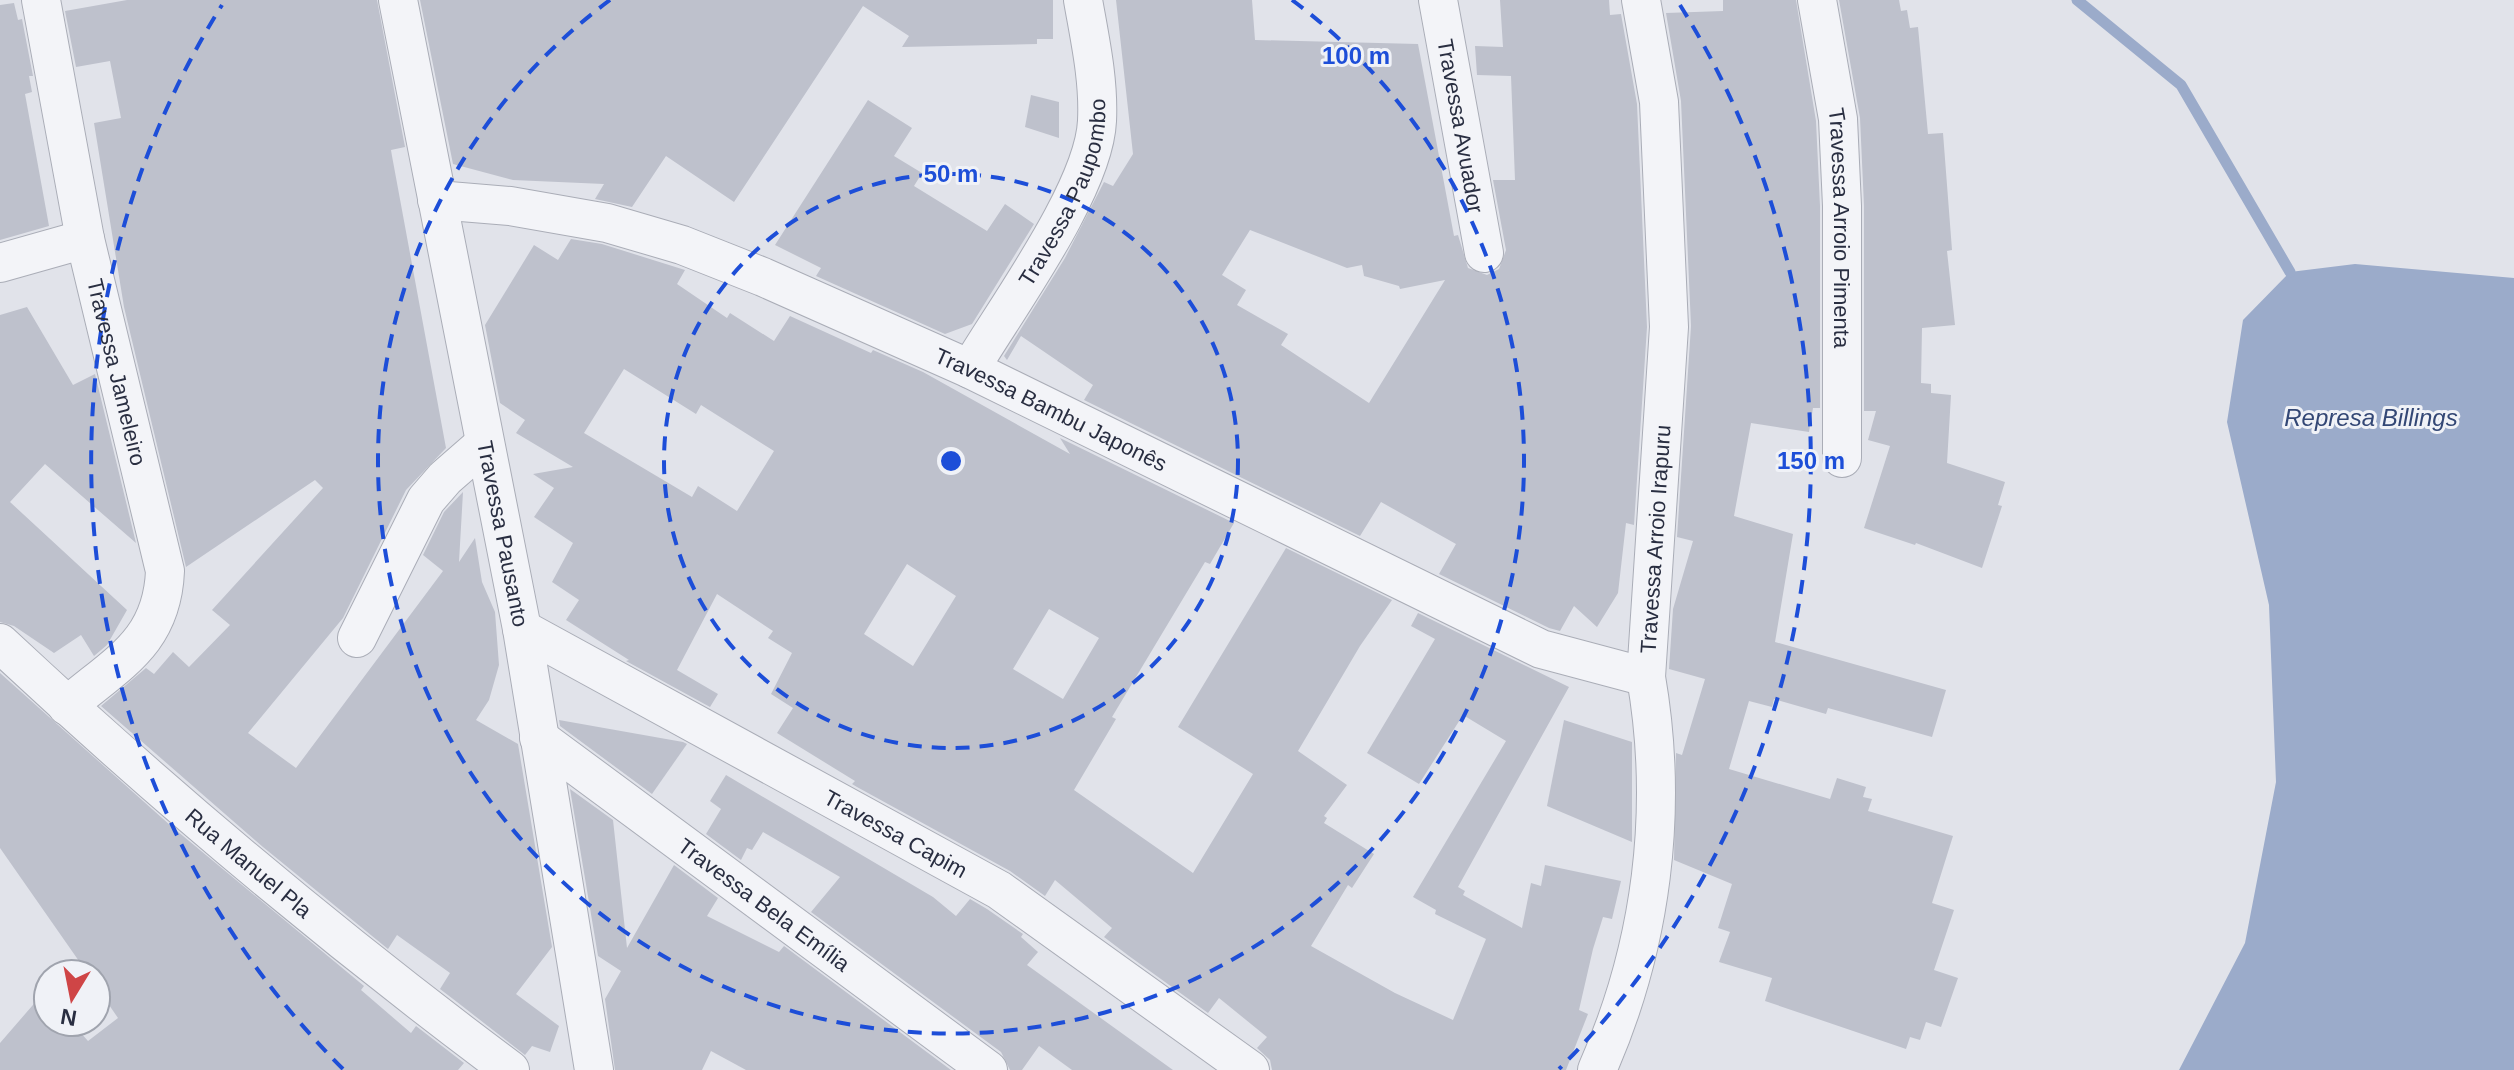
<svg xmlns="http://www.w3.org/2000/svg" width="2514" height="1070" viewBox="0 0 2514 1070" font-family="Helvetica,sans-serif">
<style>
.water{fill:#9babca}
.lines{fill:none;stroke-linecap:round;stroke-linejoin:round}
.stream{stroke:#9babca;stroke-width:11}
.building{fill:#bec1cc;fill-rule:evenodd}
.minor-casing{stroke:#aaadb7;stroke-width:40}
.minor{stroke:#f3f4f8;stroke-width:38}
.ring{fill:none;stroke:#1d4ed8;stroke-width:4;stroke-dasharray:14 10}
.labels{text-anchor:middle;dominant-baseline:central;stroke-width:6;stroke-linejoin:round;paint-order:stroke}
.street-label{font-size:22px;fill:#292e41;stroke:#f0f2f7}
.water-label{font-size:24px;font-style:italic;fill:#334775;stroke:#f0f2f7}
.centre{fill:#1d4ed8;stroke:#f0f2f7;stroke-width:4}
.ring-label{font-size:24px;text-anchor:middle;font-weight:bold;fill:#1d4ed8;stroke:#f0f2f7;stroke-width:6;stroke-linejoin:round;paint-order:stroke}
</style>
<rect width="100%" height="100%" fill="#e1e3ea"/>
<polygon class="water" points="2355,264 2514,278 2514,1070 2179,1070 2245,943 2276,782 2269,605 2227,422 2243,320 2290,272"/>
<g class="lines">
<polyline class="stream" points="2077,0 2181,85 2290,272"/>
</g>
<g class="building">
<polygon points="127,0 377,0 405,147 391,150 392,156 446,448 406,490 343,618 248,733 296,768 443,571 423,555 444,512 463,492 459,562 475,538 482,582 495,612 499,665 489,700 476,720 518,744 552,947 516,994 559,1026 550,1052 532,1046 525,1055 457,1002 440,989 450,973 397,935 388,949 263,847 101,706 146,668 154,674 173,652 189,667 230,625 212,610 323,488 315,480 186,567 124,307 94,123 121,118 110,61 76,67 65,11"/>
<polygon points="420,0 1053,0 1053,39 1037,39 1037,44 902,47 909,36 863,6 734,202 666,156 632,207 595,199 604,184 513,180 453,164"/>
<path d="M1116 0H1252L1255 40 1418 44 1454 236 1458 235 1468 268 1487 275 1499 269 1506 250 1493 180H1515L1511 76 1477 75 1475 46 1503 47 1500 0H1609L1610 15 1621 14 1637 104 1647 327 1634 525 1626 523 1618 593 1597 627 1574 606 1560 631 1549 628 1439 574 1456 544 1381 502 1360 536 1084 400 1093 385 1021 336 1007 360 1004 356 1065 258 1104 182 1113 186 1133 154ZM1250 230 1347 268 1362 265 1364 276 1399 286 1400 289 1445 280 1369 403 1281 345 1288 334 1237 305 1246 290 1222 275Z"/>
<polygon points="1723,0 1796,0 1816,121 1820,206 1820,408 1813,408 1809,432 1751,423 1734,516 1793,534 1775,642 1946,690 1932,737 1828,708 1826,714 1774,699 1772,707 1749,701 1729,769 1830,799 1837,778 1866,787 1863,797 1872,799 1868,811 1953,836 1932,903 1954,910 1934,970 1958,978 1941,1027 1926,1022 1920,1040 1910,1037 1906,1049 1765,1001 1772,978 1719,962 1730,932 1718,928 1732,884 1674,860 1676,753 1682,755 1705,679 1669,669 1673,609 1693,541 1677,537 1691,326 1681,101 1666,13 1723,11"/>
<polygon points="1839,0 1899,0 1901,11 1907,10 1910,28 1918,27 1928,134 1943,133 1952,250 1947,251 1955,325 1922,328 1921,383 1931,384 1931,393 1951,395 1947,463 2005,482 1998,505 2002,506 1982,568 1916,543 1915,545 1864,528 1890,446 1868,440 1876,411 1864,411 1864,206 1860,118"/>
<polygon points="14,3 18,20 22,19 33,76 29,76 32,92 25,94 49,226 0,240 0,5"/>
<polygon points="1031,95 1059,102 1059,138 1025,127"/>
<polygon points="868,100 912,128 894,156 922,173 914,186 987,231 1005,204 1034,224 972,324 945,334 816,276 821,268 775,245"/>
<path d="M571 239 602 244 685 270 677 284 727 318 730 313 774 341 790 316 871 353 873 350 923 372 1070 454 1060 438 1234 523 1210 564 1205 562 1112 717 1116 719 1074 790 1193 873 1253 774 1178 727 1286 548 1392 600 1360 646 1298 751 1347 785 1324 816 1327 818 1324 823 1374 854 1352 888 1348 885 1311 946 1395 993 1453 1020 1486 939 1435 914 1436 910 1413 897 1506 741 1463 715 1419 784 1367 753 1435 639 1411 626 1418 613 1569 687 1458 887 1465 891 1463 895 1522 928 1531 883 1541 886 1545 865 1621 881 1612 919 1603 917 1593 949 1579 1010 1588 1014 1566 1070H1272L1270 1060 1257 1048 1267 1037 1219 998 1208 1013 1129 956 1104 937 1112 928 1055 880 1045 896 1010 871 857 787 852 784 855 781 777 733 793 708 771 694 792 653 768 638 773 631 717 594 677 670 718 694 710 707 626 661 629 660 566 620 579 600 552 582 573 543 534 517 554 488 533 474 573 467 516 433 525 420 500 403 485 325 534 245 558 260ZM624 369 696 414 701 405 774 451 737 511 698 486 692 497 584 433ZM907 564 956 596 913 666 864 634ZM1049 609 1099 638 1063 699 1013 669Z"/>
<polygon points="27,307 73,385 95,374 136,543 45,464 10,502 127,610 107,645 94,656 81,635 54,653 14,626 0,622 0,315"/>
<polygon points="0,673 171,826 364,986 361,990 411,1033 416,1026 464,1063 458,1070 0,1070 0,1043 45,991 48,994 48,1022 71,1022 88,1041 118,1018 96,986 96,974 88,974 0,848"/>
<polygon points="559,720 683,742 687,744 652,794 560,726"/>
<polygon points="1564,720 1632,742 1632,842 1547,806"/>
<polygon points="726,775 933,897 956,916 970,899 987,909 1023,934 1021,937 1038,952 1027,965 1173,1070 1072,1070 1039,1046 1022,1070 1010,1070 1001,1052 811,912 840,877 763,832 752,850 747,848 741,860 706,834 721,809 710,801"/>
<polygon points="570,789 613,820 627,948 674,865 718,898 707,916 779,952 784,946 951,1070 746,1070 711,1051 702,1070 615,1070 605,999 621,971 598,956"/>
</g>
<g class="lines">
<g class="minor-casing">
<g id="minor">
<path id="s1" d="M41 0 85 239 165 571C162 643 117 663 67 706"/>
<path id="s2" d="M398 0 522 629 594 1070"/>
<path id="s3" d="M1438 0 1484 253"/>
<path id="s4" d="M1817 0 1838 119 1842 206V458"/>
<path id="s5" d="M437 200 510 206 607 223 682 245 763 277 970 369 1541 649 1646 677"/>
<polyline points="0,263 85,239"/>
<path id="s6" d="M970 369C1007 307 1094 189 1097 121 1099 80 1090 40 1083 0"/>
<path id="s7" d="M522 629 999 890 1250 1070"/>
<polyline points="357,638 426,500 445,478 484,444"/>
<path id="s8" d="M0 643C161 794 333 938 510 1070"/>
<path id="s9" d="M539 738 988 1070"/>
<path id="s10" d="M1597 1070C1652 946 1669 810 1646 677L1669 327 1659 102 1641 0"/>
</g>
</g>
<use href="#minor" class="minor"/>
</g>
<g class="ring">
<circle cx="951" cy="461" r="287"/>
<path d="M1292 0A573 573 0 1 1 610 0"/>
<path d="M343 1069A860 860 0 0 1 222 5M1680 5A860 860 0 0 1 1559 1069"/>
</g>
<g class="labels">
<g class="street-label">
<text stroke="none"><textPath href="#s3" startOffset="128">Travessa Avuador</textPath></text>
<text stroke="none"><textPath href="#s6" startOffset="202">Travessa Paupombo</textPath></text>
<text stroke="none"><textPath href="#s4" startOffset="230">Travessa Arroio Pimenta</textPath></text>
<text stroke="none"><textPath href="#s1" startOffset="380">Travessa Jameleiro</textPath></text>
<text stroke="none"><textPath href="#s5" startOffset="654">Travessa Bambu Japonês</textPath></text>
<text stroke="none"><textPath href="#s2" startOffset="544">Travessa Pausanto</textPath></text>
<text stroke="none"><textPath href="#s10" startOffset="540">Travessa Arroio Irapuru</textPath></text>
<text stroke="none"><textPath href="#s7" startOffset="426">Travessa Capim</textPath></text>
<text stroke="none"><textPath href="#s8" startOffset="332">Rua Manuel Pla</textPath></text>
<text stroke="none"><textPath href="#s9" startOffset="280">Travessa Bela Emília</textPath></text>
</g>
<g class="water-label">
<text x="2371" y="417">Represa Billings</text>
</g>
</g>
<circle cx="951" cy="461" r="12" class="centre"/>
<g class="ring-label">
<text x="1356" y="64">100 m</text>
<text x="951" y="182">50 m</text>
<text x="1811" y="469">150 m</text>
</g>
<g transform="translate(72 998) rotate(190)"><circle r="38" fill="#f0f2f7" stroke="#a0a4ae" stroke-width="2"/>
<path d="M0-6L14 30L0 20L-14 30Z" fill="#cf4546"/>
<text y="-12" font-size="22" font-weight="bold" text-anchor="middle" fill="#292e41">N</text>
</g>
</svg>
